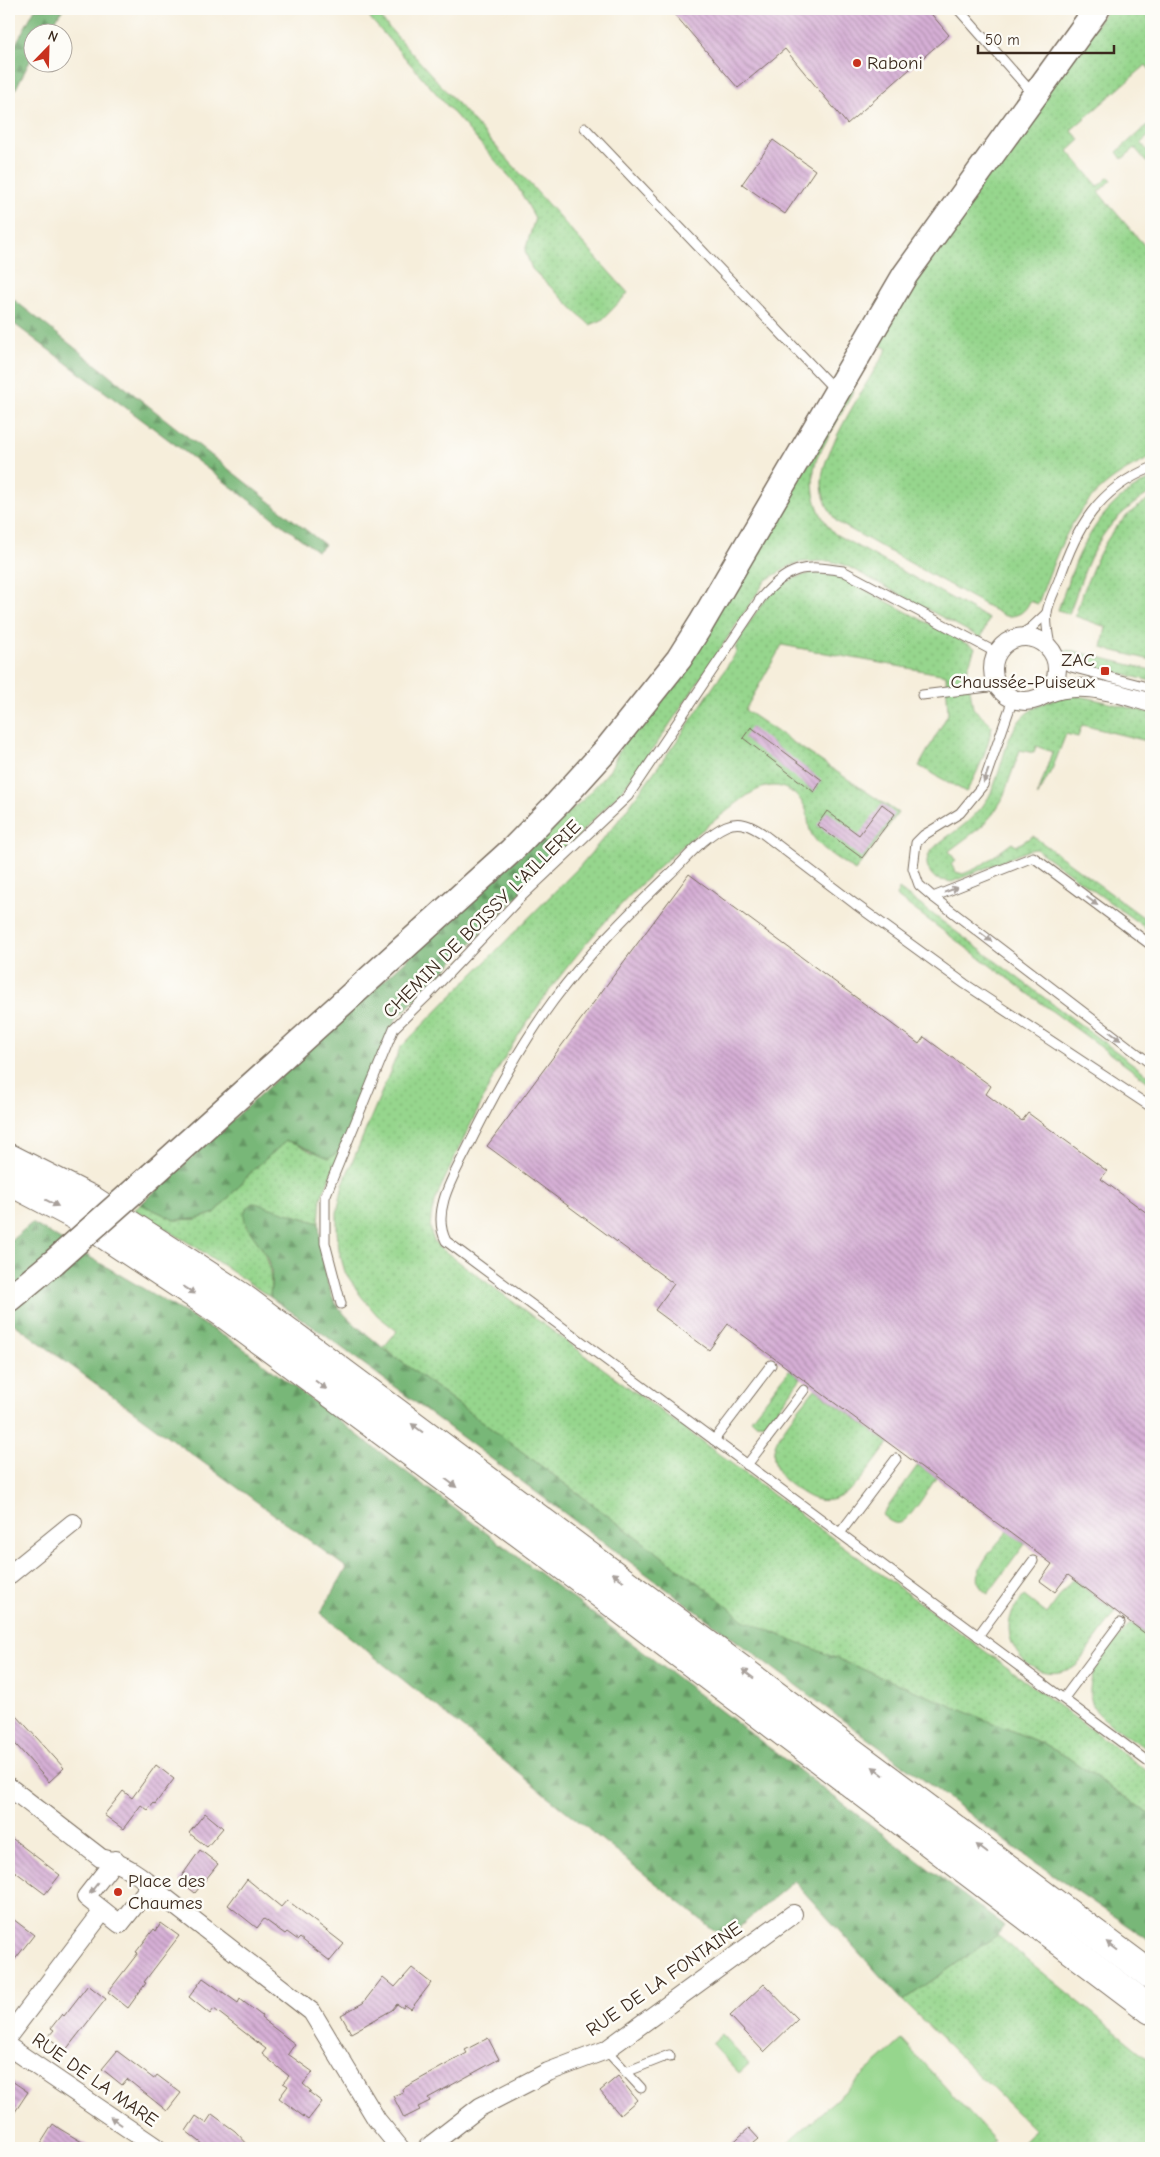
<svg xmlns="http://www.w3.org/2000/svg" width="1160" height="2157" viewBox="0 0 1160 2157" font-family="'Comic Neue',sans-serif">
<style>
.grass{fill:url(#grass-dots);stroke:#688056}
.forest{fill:url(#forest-firs);stroke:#5a704b}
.pitch{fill:#96d68d;stroke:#688056}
.building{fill:url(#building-back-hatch)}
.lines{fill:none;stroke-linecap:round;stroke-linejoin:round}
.service-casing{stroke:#7c6f60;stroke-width:11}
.minor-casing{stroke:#7c6f60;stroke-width:20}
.secondary-casing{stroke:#7c6f60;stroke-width:28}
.trunk-casing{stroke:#7c6f60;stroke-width:30}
.service{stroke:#fff;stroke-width:9}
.minor{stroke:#fff;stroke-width:18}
.secondary{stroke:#fff;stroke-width:25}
.trunk{stroke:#fff;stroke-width:28}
.secondary-bridge-casing{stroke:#7c6f60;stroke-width:28;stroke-linecap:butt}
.secondary-bridge{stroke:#fff;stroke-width:25}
.oneway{fill:#a79f9a}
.poi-dot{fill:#c8321e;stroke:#fdfcf7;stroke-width:2}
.labels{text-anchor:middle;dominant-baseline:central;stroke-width:5;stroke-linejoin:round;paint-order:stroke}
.poi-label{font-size:19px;fill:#3b2a1e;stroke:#fdfcf7;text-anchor:start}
.street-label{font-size:19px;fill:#3b2a1e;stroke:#fdfcf7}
</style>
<defs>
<pattern id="grass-dots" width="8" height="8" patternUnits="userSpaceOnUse" patternTransform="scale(1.25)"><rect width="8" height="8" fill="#96d68d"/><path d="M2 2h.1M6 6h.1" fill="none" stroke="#82b879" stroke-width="1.8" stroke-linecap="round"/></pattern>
<pattern id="forest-firs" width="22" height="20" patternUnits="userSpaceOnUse" patternTransform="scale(1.25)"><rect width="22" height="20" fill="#78b778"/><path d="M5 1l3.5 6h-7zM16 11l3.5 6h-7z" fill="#649562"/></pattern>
<pattern id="building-back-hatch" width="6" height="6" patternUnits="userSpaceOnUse" patternTransform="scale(1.25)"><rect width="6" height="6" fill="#d6afd6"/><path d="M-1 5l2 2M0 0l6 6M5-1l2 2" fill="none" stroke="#af8fad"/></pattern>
</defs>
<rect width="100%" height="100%" fill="#fdfcf7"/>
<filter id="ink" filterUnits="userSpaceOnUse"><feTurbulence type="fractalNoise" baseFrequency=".02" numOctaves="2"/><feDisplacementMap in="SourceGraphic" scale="10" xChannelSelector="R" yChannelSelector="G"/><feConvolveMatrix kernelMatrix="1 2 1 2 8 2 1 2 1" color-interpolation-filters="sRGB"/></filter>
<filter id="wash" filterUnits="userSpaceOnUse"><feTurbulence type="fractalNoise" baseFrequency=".0096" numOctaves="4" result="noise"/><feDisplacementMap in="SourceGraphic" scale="20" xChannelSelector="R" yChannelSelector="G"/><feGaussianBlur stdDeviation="1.12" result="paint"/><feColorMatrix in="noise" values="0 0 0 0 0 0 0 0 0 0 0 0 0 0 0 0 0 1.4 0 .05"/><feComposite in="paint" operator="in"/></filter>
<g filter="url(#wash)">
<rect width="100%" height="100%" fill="#f6eedb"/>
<g class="grass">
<polygon points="362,9 379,9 383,21 628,293 602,320 590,325 532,269 525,251 535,218 516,184"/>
<path d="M1108 9H1151V71L1146 65 1071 130 1080 140 1068 151 1098 186 1109 177 1112 180 1098 192 1151 253V458C1079 488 1063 536 1038 604L1030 601C1025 613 1017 617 1005 616L837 522C828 510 821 495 822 480 822 451 871 377 887 349L875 342 903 291Z"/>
<polygon points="1147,125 1151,130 1151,134 1141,143 1151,155 1151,167 1135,148 1122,159 1117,152"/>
<path d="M848 387 854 390 817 458C808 486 815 513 835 534L989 619 981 638 845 565 829 561 802 562 790 566 766 580 658 742 623 789 558 856 540 837 583 800 610 770 622 745Z"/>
<path d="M1151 479V492C1096 527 1090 556 1069 614L1058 610C1077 555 1094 506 1151 479Z"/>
<path d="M1151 499V660L1102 648 1106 627 1075 616C1091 571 1105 522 1151 499Z"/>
<path d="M812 573 837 576 852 583 975 648 967 670 973 708 992 726C988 748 978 773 966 792L919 766 948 714 946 675 782 645 745 710 898 813 855 871C842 861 824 852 814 838 808 830 809 823 807 813 804 799 789 787 775 786 755 785 737 804 723 814 633 880 555 972 499 1067 491 1080 485 1095 479 1108 469 1128 459 1146 451 1166 441 1188 418 1226 439 1247L1151 1774V1815L1067 1757 1041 1743 744 1621 710 1592 383 1348 397 1331 377 1315 361 1296 345 1272 339 1251 337 1231V1213L343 1184 400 1048 580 866 618 821 679 738 734 656 737 651 735 648C755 613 769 582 812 573Z"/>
<polygon points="1059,650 1074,651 1151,670 1151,681 1086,665"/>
<path d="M1071 695 1089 698 1151 713V742L1082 725 1078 737 1066 734 1053 767 1037 797 1052 752 1036 746 1034 753 1020 750 1002 800 993 814 981 827 949 851 956 861 951 864 956 872 963 874 979 867 1012 843 1016 846 1033 836 1151 923V932L1036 849 1029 850 952 882 936 879C911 856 944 840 960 828 968 822 975 815 982 807 1002 783 1001 743 1020 720 1031 706 1054 699 1071 695Z"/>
<polygon points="899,889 1145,1073 1151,1075 1151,1084 896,896"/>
<path d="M286 1141 295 1142 311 1152 341 1150 321 1198 319 1223 274 1210 245 1225C266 1252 273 1262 270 1297L194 1246 134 1210 141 1204 175 1220 196 1219 215 1213 253 1170Z"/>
<polygon points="790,1369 801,1378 770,1420 766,1424 755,1423 751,1419"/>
<path d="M815 1389 889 1443C872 1464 847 1510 814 1499 805 1496 796 1489 788 1483 778 1476 772 1461 774 1449 778 1431 803 1404 815 1389Z"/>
<path d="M918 1465 936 1478C929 1488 911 1519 900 1523 893 1525 887 1519 882 1515Z"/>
<path d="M1008 1531 1025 1544 988 1594C962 1577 995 1547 1008 1531Z"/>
<path d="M1072 1579 1116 1612 1076 1666C1066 1671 1056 1674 1046 1672 1021 1668 1003 1639 1011 1616 1014 1608 1019 1602 1024 1596L1047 1614Z"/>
<path d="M1131 1623 1151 1638V1747C1137 1746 1126 1735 1115 1727 1109 1722 1102 1718 1097 1712 1074 1681 1113 1646 1131 1623Z"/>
<polygon points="997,1935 1151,2061 1151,2148 1017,2148 1035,2130 903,2001"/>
</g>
<g class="forest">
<polygon points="35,9 63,9 47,32 32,32 32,57 9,102 9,56"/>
<polygon points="9,296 325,545 317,551 9,320"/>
<path d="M540 837 558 856 396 1019 341 1150 329 1158C314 1153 300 1143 286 1141L253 1170 215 1213 196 1219 175 1220 141 1204Z"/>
<path d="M255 1203 319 1223C321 1248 324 1290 340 1309 352 1324 370 1336 383 1348L710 1592 744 1620 1041 1743 1067 1757 1151 1815V1942L1019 1851 322 1333 270 1297C271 1285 273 1273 269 1261 264 1244 226 1214 255 1203Z"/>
<polygon points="32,1223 239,1345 1004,1926 997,1935 903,2001 794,1881 725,1939 320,1613 347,1568 9,1320 9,1242"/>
</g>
<g class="pitch">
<polygon points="722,2035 749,2064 739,2073 712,2044"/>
<polygon points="902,2040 995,2141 986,2148 782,2148"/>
</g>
<g id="blocks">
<g class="building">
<polygon points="670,9 927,9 949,35 847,124 785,49 738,88"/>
<polygon points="773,140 815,170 785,214 742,184"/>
<polygon points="751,727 822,780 814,792 743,738"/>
<polygon points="882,804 895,814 862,858 817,825 827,811 859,835"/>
<polygon points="689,874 919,1044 924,1037 991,1086 986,1094 1022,1121 1028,1113 1107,1171 1101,1179 1151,1216 1151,1638 1068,1575 1055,1592 1040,1581 1052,1564 728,1324 709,1350 655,1310 674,1284 487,1146"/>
<polygon points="17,1716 64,1768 49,1782 9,1737 9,1722"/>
<polygon points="156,1765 174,1779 155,1804 154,1803 148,1810 141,1805 123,1829 104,1815 123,1791 132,1798"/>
<polygon points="205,1813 223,1828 207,1847 189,1833"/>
<polygon points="9,1836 60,1875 45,1894 9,1867"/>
<polygon points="200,1850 218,1864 195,1893 179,1880"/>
<polygon points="247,1879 281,1907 287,1900 344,1944 330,1961 300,1938 298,1940 287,1932 285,1934 264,1919 257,1928 228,1905"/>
<polygon points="9,1916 34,1935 9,1967"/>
<polygon points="161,1923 179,1936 144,1982 146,1983 128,2008 108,1992 138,1953 136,1952 154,1929 156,1931"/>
<polygon points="412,1968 431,1983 411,2009 405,2005 403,2008 397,2004 392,2010 351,2033 341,2015 363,2003 383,1977 395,1987"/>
<polygon points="203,1978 238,2003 240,1999 262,2016 261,2018 295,2044 288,2054 313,2072 303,2084 311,2091 309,2092 322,2102 308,2120 279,2098 288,2086 283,2083 289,2076 262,2054 266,2049 214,2009 210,2014 189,1997"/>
<polygon points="764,1984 798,2019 764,2052 730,2016"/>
<polygon points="88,1985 106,1999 65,2051 48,2037 54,2030 51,2028 62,2014 64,2016"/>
<polygon points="488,2038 499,2059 428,2098 430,2101 418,2107 420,2110 404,2118 393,2096 403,2092 402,2089 467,2053 465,2050"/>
<polygon points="117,2051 154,2079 157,2075 181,2093 167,2111 127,2079 122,2085 102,2069"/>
<polygon points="618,2076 637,2100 620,2115 600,2091"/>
<polygon points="9,2079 28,2092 9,2121"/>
<polygon points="212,2114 235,2131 251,2148 208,2148 186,2131 196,2116 206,2123"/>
<polygon points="53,2124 60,2129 92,2148 49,2148 41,2143"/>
<polygon points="749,2128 759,2139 748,2148 727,2148"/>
</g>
</g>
</g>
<g filter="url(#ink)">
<use href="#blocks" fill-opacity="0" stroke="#7c6f60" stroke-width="1"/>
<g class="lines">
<g class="service-casing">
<g id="service">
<polyline points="958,9 1033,94"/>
<polyline points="585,128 835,390"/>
<polyline points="1012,640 1031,628 1047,613"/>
<path d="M1051 651C1049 639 1045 624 1047 612 1049 601 1055 590 1059 580 1076 528 1098 489 1151 468"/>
<polyline points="1054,655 1071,667 1151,688"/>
<polyline points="922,695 997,686"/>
<polyline points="1013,699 983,785 960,813 924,835 916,843 913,868 919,885 933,897 1033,857 1151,945"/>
<polyline points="933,897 1151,1064"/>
<path d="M1151 1107 965 984 855 904 762 833C751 826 740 820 726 826 704 836 686 859 669 875 628 914 587 955 553 1001 520 1046 494 1095 469 1145 456 1172 430 1210 446 1241L1151 1764"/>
<path d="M341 1304 325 1243V1197L394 1028 429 994 520 898 628 796 761 598C788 567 803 564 843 571L997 653"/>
<polyline points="714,1440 771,1365"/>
<polyline points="747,1465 804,1390"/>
<polyline points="840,1533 896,1459"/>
<polyline points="978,1636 1033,1561"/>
<polyline points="1064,1698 1120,1623"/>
<polyline points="606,2050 641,2088"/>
<polyline points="626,2072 669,2055 670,2057"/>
</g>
</g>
<g class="minor-casing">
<g id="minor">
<circle cx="1025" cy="669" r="32"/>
<path d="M1044 695C1081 679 1115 693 1151 703"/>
<polyline points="9,1575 73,1523"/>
<path d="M9 1787 101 1858C122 1862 144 1877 159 1893L312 2012 377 2120 400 2148"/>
<polyline points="115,1860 86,1897 120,1924 151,1885"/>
<polyline points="9,2035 103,1911"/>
<polyline points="9,2047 157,2148"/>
<polyline points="427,2148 480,2107 548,2072 606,2050 793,1914"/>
</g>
</g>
<g class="secondary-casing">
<g id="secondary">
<polyline points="152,1175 511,851 558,803 607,749 679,659 701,624 905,275 1097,9"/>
<polyline points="9,1299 54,1262"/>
</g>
</g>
<g class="trunk-casing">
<g id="trunk">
<polyline points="9,1158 92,1200 240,1296 1151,1975"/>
<polyline points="9,1181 76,1216 223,1313 557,1561 1151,2010"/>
</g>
</g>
<use href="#service" class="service"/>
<use href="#minor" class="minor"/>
<use href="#secondary" class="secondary"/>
<use href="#trunk" class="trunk"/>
<g class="secondary-bridge-casing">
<polyline id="secondary-bridge" points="54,1262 152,1175"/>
</g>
<use href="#secondary-bridge" class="secondary-bridge"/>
</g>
<defs><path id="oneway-solid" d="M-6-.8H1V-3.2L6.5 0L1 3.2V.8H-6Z" transform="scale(1.25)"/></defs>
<g class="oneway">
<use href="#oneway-solid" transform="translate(986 776) rotate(110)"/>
<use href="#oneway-solid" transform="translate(951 890) rotate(-21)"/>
<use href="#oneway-solid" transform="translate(1092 901) rotate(37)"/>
<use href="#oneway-solid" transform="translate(986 937) rotate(37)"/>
<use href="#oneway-solid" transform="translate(1115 1036) rotate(37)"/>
<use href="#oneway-solid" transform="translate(52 1203) rotate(27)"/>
<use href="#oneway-solid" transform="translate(189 1290) rotate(33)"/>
<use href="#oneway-solid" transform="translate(321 1385) rotate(37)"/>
<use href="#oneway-solid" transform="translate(417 1428) rotate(-143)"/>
<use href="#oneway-solid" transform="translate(451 1483) rotate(37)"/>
<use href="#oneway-solid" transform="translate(618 1577) rotate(-143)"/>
<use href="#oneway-solid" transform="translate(748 1674) rotate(-143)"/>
<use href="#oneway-solid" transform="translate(878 1771) rotate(-143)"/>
<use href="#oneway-solid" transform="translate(982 1849) rotate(-143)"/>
<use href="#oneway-solid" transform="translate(94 1888) rotate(128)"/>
<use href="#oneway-solid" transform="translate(1112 1946) rotate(-143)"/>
<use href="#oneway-solid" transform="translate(116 2121) rotate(-145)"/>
</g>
</g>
<g class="poi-dot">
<circle cx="857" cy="63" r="5"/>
<rect x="1100" y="666" width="10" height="10" rx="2.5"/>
<circle cx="118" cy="1892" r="5"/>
</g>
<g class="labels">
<g class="poi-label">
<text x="867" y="63">Raboni</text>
<text x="1095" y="660" text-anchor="end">ZAC<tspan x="1095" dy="22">Chaussée-Puiseux</tspan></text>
<text x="128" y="1881">Place des<tspan x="128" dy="22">Chaumes</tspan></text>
</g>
<g class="street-label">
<text transform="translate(482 919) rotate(-45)">CHEMIN DE BOISSY L'AILLERIE</text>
<text transform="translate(664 1979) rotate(-35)">RUE DE LA FONTAINE</text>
<text transform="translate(95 2080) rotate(35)">RUE DE LA MARE</text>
</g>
</g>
<rect width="1160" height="2157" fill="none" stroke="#fdfcf7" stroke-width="30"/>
<g transform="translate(48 48) rotate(23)"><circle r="24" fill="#fdfcf7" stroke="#afa8a0"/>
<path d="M0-4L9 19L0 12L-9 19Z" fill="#c8321e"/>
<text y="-8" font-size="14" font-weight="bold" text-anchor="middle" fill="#3b2a1e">N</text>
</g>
<path d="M978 45v8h136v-8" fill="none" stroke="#3b2a1e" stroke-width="2.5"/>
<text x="985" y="45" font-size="15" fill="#3b2a1e" stroke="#fdfcf7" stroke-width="4" paint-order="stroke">50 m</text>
</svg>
